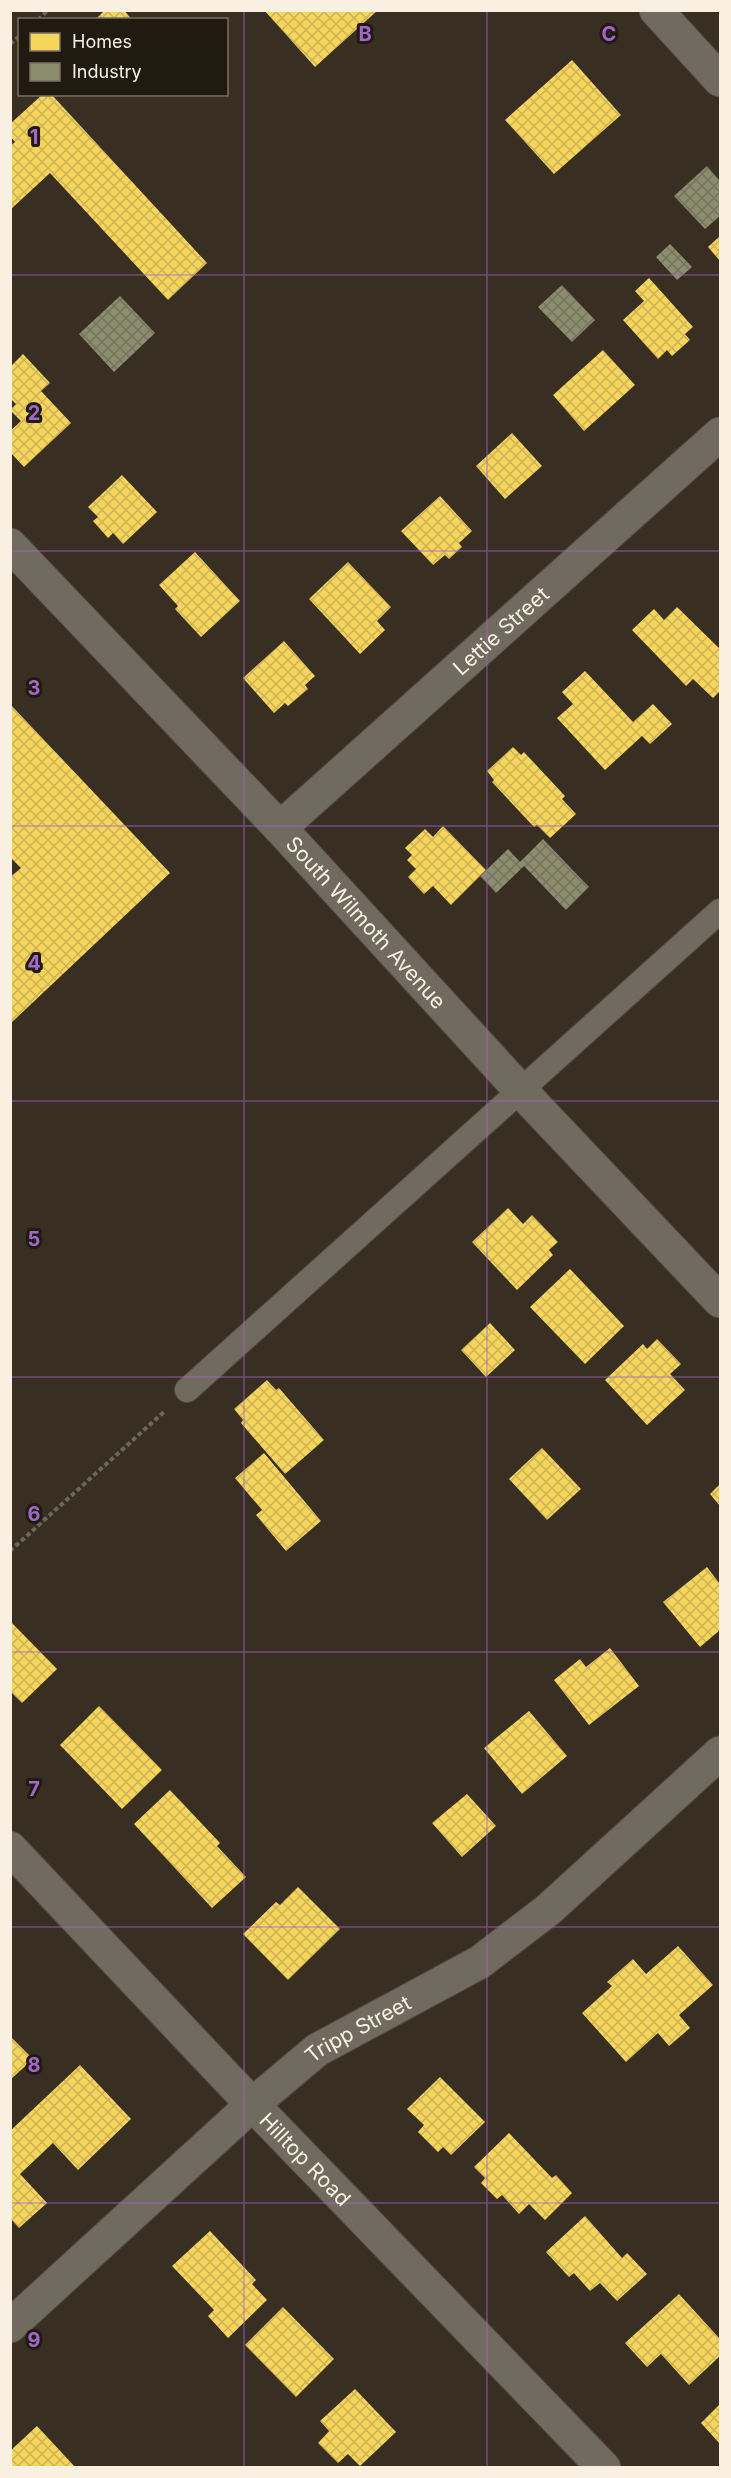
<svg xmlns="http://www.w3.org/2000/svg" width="731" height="2478" viewBox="0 0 731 2478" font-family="Inter,sans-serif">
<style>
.homes{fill:url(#homes-cross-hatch)}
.industry{fill:url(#industry-cross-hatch)}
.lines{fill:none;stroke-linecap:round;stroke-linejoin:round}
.lane-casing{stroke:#524a40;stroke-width:26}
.street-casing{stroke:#524a40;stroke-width:35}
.path{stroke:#6c665d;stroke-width:4;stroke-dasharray:4.5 3;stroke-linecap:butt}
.lane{stroke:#706a5f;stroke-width:24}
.street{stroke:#706a5f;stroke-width:33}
.grid{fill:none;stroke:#a167ca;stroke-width:1.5;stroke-opacity:0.55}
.labels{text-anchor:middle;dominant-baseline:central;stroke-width:6;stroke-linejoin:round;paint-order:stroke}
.street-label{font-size:21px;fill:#faf0e2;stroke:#211a10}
.grid-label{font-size:20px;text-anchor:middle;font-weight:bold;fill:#a167ca;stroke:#211a10;stroke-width:6;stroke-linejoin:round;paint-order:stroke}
</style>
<defs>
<pattern id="homes-cross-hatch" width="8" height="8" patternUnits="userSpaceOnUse" patternTransform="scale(1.5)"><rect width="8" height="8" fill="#f6d55c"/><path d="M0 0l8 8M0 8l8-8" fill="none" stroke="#cbb256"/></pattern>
<pattern id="industry-cross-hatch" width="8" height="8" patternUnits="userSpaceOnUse" patternTransform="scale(1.5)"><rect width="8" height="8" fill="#8c8c6e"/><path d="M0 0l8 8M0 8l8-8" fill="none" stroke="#75745f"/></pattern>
</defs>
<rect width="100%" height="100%" fill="#382f22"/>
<g class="homes">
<polygon points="105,10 124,10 132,20 95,20"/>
<polygon points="264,10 378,10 315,67"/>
<polygon points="572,60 621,115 554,174 505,120"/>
<polygon points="43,94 51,94 207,263 168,300 50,173 10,210 10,146 15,142 10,136 10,124"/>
<polygon points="720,236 720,261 708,247"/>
<polygon points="649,278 693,327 685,334 690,340 672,356 667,350 658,359 623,320 644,301 635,291"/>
<polygon points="603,350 635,385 584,431 553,395"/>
<polygon points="23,354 50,383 41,391 71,423 24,467 10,452 10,431 21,421 10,410 16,404 10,398 10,367"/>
<polygon points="512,433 542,466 505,499 476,466"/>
<polygon points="122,475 157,512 123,544 113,533 108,538 93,521 98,517 88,507"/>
<polygon points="440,496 472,531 459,543 462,547 449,559 445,555 433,565 401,531"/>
<polygon points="195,552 240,601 201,637 175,609 178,606 159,585"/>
<polygon points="348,562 391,607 377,621 385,630 360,654 309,599"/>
<polygon points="677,607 720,649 720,691 713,698 693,679 686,686 632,630 654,609 664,620"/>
<polygon points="284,641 315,676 305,685 308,689 288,706 285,703 274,713 243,678"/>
<polygon points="585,671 633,722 653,704 672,724 650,744 642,736 605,770 557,718 573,704 562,692"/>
<polygon points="10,704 170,873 10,1024 10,877 21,868 10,857"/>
<polygon points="513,747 521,755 524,752 565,796 562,799 576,814 550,838 537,825 534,827 492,782 494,780 487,771"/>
<polygon points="443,826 486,870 451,905 433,886 424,894 408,877 416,869 407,860 412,855 405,848 425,829 433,837"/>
<polygon points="508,1208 523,1224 532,1215 558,1242 549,1250 553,1255 517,1290 472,1242"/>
<polygon points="570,1269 624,1326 585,1364 530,1307"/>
<polygon points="490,1323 515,1350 486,1377 461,1350"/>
<polygon points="657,1339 681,1364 670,1374 685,1390 647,1425 605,1380 643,1344 647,1349"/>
<polygon points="267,1380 276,1390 279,1388 324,1440 285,1474 241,1423 243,1420 234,1409"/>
<polygon points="542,1448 581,1489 547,1520 509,1479"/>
<polygon points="264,1453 321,1521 286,1551 256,1515 262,1510 235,1478"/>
<polygon points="720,1484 720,1506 710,1494"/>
<polygon points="707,1567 720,1584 720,1630 700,1647 663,1602"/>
<polygon points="10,1621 57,1669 22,1703 10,1691"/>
<polygon points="610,1648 639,1686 589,1725 554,1680 580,1659 586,1667"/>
<polygon points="99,1706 162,1770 122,1809 60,1745"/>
<polygon points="529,1711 567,1756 522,1794 484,1748"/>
<polygon points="170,1790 220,1843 217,1846 246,1877 212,1908 134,1824"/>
<polygon points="467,1794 496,1826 462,1857 432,1823"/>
<polygon points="298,1887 340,1929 288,1980 243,1934 276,1902 280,1905"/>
<polygon points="678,1946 713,1985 679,2015 690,2028 669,2046 658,2033 626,2062 582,2013 612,1986 607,1982 633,1959 646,1974"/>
<polygon points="10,2036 33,2059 10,2080"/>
<polygon points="80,2065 131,2119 78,2170 53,2143 20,2174 47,2203 19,2228 10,2218 10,2131"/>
<polygon points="440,2077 485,2122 451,2155 443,2147 438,2152 418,2132 424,2125 407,2109"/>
<polygon points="509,2133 552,2178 556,2175 572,2193 545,2220 529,2204 519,2214 502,2195 497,2199 481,2183 485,2178 474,2167"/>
<polygon points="585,2216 622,2258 627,2253 647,2274 617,2301 600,2283 590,2291 574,2273 569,2277 546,2252"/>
<polygon points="210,2231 256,2280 252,2284 267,2300 228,2338 208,2316 214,2310 172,2266"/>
<polygon points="679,2294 720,2339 720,2356 689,2385 661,2354 647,2367 625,2343"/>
<polygon points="283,2307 334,2359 296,2397 245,2345"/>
<polygon points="355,2389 396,2432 360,2466 348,2454 338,2463 318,2443 329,2431 320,2421"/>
<polygon points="720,2404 720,2444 701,2423"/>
<polygon points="37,2426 76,2468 10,2468 10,2451"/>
</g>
<g class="industry">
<polygon points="707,166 720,181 720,216 705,229 674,196"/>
<polygon points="670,244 692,267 677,280 656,257"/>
<polygon points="562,285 595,320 572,342 538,307"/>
<polygon points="120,296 155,333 114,372 79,334"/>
<polygon points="543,839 589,887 566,910 524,866 496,893 480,876 508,849 520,862"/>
</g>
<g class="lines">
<g class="lane-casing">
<polyline id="lane" points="187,1390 720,911"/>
</g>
<g class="street-casing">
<g id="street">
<polyline points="656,10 720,80"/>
<path id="s1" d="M10 545 280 828 521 1091 720 1301"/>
<path id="s2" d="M280 828 720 434"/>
<path id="s3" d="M10 1848 228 2079 604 2468"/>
<path id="s4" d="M10 2326 253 2104 317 2050 480 1962 548 1910 720 1753"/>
</g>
</g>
<g class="path">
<polyline points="38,20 48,10"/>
<polyline points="10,44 20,36"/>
<polyline points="10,1551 165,1411"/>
</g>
<use href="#lane" class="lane"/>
<use href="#street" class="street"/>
</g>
<path class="grid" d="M244 10V2468M487 10V2468M10 275H720M10 551H720M10 826H720M10 1101H720M10 1377H720M10 1652H720M10 1927H720M10 2203H720"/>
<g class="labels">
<g class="street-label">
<text stroke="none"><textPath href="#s2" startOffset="296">Lettie Street</textPath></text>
<text stroke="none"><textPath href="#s1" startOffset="519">South Wilmoth Avenue</textPath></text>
<text stroke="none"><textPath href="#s4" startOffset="459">Tripp Street</textPath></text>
<text stroke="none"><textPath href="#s3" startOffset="429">Hilltop Road</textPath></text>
</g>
</g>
<g class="grid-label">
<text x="365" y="41">B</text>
<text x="609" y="41">C</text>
<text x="34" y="144">1</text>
<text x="34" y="420">2</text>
<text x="34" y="695">3</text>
<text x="34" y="970">4</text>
<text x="34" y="1246">5</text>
<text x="34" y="1521">6</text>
<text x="34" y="1796">7</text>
<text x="34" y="2072">8</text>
<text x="34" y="2347">9</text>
</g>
<rect width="731" height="2478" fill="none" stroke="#faf0e2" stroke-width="24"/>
<rect x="18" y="18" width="210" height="78" fill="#211a10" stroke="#787064" stroke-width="1.5"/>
<rect x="30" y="33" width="30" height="18" fill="#f6d55c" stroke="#787064" stroke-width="1.5"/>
<text x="72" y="48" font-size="18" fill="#faf0e2">Homes</text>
<rect x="30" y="63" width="30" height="18" fill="#8c8c6e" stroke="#787064" stroke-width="1.5"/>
<text x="72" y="78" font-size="18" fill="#faf0e2">Industry</text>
</svg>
